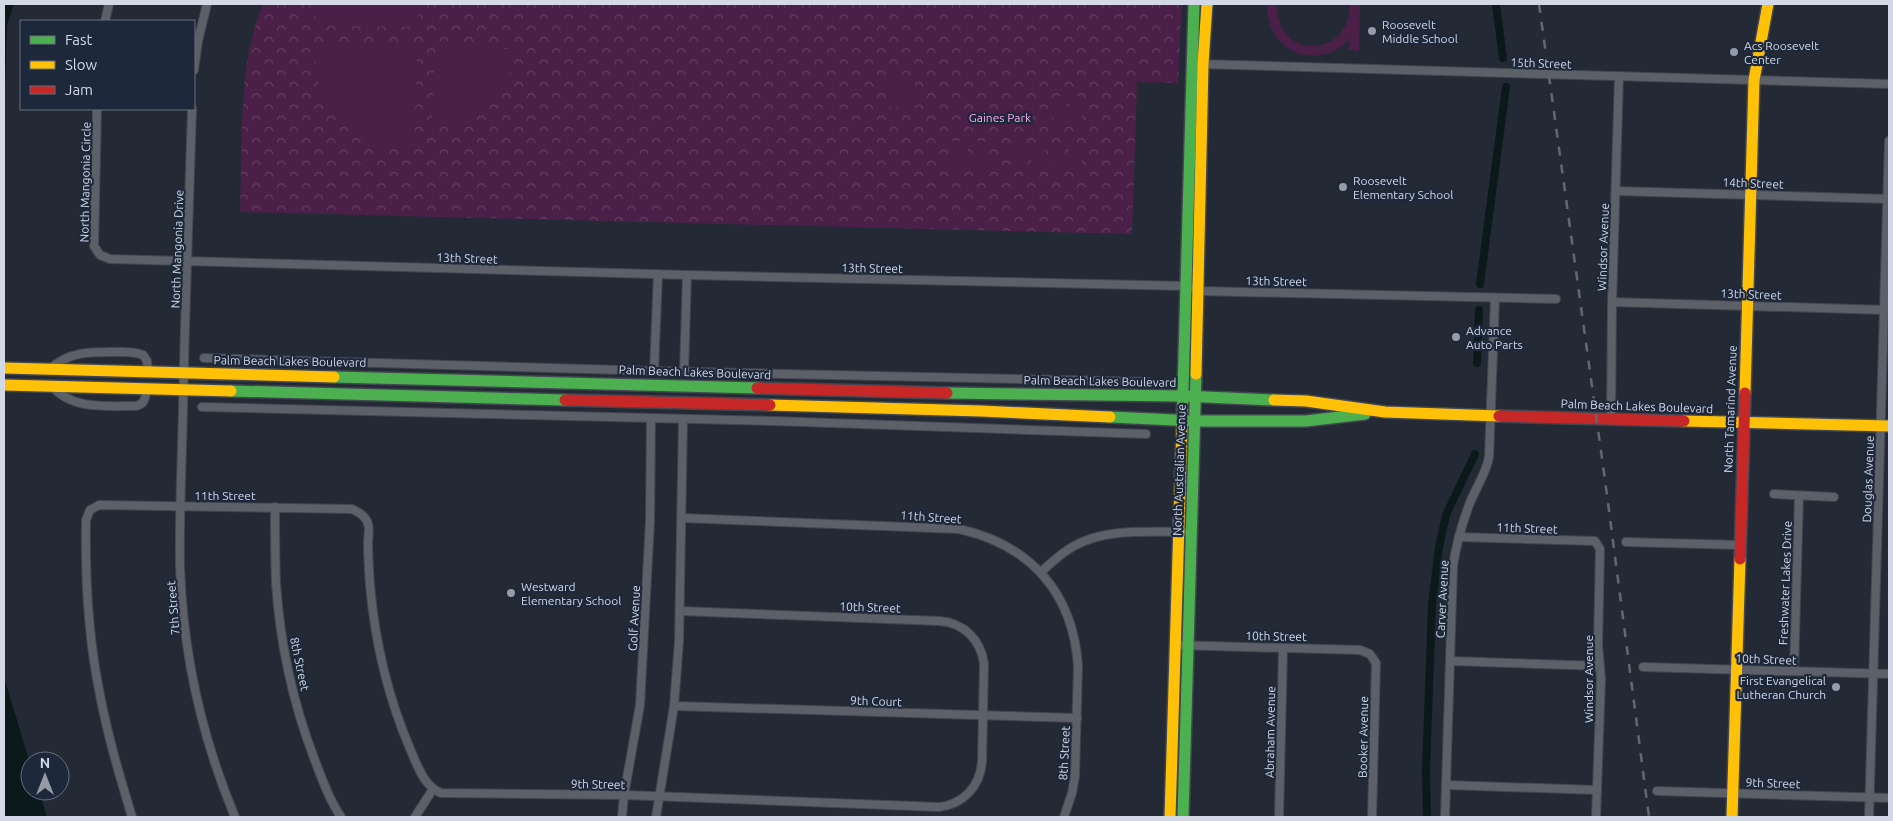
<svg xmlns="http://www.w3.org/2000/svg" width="1893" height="821" viewBox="0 0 1893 821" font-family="Ubuntu,sans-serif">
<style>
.park{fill:url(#park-crowns)}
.garden{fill:#4a1f48}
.water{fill:#0b191a}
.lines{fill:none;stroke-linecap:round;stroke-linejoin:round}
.canal{stroke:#0b191a;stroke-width:8}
.street-casing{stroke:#424650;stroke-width:10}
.fast-casing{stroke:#424650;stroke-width:14}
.slow-casing{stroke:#424650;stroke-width:14}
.jam-casing{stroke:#424650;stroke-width:14}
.street{stroke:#5c6069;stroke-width:8}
.fast{stroke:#4caf50;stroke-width:11}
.slow{stroke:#ffc107;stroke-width:11}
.jam{stroke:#c62828;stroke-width:11}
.rail{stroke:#636770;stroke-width:2.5;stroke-dasharray:9 9;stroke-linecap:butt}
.poi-dot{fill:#959ba7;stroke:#1e283b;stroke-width:2}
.labels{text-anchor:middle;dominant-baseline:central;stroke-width:4.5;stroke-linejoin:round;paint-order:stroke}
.poi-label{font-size:12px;fill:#d2d8e5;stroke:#1e283b;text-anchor:start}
.street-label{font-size:12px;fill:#d2d8e5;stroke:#1e283b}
.park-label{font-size:12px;fill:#f9a7ef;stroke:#1e283b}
</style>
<defs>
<pattern id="park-crowns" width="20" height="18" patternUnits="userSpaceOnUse" patternTransform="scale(1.25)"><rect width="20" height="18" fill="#4a1f48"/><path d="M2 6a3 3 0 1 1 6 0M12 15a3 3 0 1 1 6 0" fill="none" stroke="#633f62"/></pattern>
</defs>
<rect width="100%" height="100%" fill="#242a35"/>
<path class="park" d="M263 4H1182L1178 83 1137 82 1132 234 240 212C243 145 237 66 263 4Z"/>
<g class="garden">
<polygon points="318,4 419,4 418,22 411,27 315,25"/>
<path d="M1267 4H1277C1275 59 1349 61 1350 4H1360L1359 51 1349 50V40C1315 73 1266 51 1267 4Z"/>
<polygon points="314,43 412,46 417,51 414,149 372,142 339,119 318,85"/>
<path d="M439 47 512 49C511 63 511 78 503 91 493 107 470 121 452 125 446 126 439 125 432 125L435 51Z"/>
<polygon points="886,79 889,79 889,81 915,80 915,110 911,110 911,108 886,107"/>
<polygon points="1054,96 1067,96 1066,123 1053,123"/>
<polygon points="1070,96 1083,97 1082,124 1069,123"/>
<polygon points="951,141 968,141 967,173 950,173"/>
<polygon points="973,141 990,142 989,174 972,173"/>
<polygon points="1015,143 1028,143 1027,170 1014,170"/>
<polygon points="1032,143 1045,144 1044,171 1031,170"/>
<polygon points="1053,144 1065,144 1065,171 1052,171"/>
<polygon points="1069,144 1082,145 1081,172 1069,171"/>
</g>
<g class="water">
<polygon points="4,4 14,4 7,25 4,121"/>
<polygon points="4,677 30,763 30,791 39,791 47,817 4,817"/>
</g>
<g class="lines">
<g class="canal">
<polyline points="1496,4 1503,58"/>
<polyline points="1480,284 1506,87"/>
<polyline points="1477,363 1479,310"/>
<polyline points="1427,817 1426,770 1432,605 1439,547 1446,515 1475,454"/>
</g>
<g class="street-casing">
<g id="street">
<polyline points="105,21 109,4"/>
<polyline points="1199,64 1889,84"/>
<polyline points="194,70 198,41 207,4"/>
<polyline points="97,109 94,246 100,255 110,259 687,275 1186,286 1199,291 1556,299"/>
<path d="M192 109C189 208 185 308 183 408 182 461 179 514 180 567 183 653 202 738 235 817"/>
<polyline points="1616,191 1889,199"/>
<polyline points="1612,302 1887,310"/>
<polyline points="204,358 654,371 1149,382"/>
<path d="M50 369C69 351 91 352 116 352 125 352 134 351 143 355L147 361 148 371"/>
<polyline points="654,371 658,274"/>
<polyline points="684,371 687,275"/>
<path d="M52 386C71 410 108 406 136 406 145 404 145 398 147 389"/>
<polyline points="202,407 774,421 1146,434"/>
<polyline points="1611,419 1612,302 1619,76"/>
<polyline points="1774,494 1834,497"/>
<path d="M275 507C275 533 275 558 276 583 280 643 293 703 314 758 322 779 329 799 341 817"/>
<path d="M682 518 959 529C1031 545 1073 593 1078 666L1075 776 1072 793 1064 817"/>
<polyline points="1459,537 1595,541 1600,549 1598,645 1601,679 1596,817"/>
<polyline points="1626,542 1740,545"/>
<path d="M1041 572C1051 563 1061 553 1074 546 1106 528 1147 532 1183 532"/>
<polyline points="1174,645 1360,650 1370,654 1376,663 1372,817"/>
<polyline points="1450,661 1600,666"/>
<polyline points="1643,667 1889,674"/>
<polyline points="1794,671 1799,496"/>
<polyline points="674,706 1077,718"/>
<polyline points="1446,785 1597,790"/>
<polyline points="1657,791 1889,798"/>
<path d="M132 817C120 777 108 737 100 695 88 637 85 579 86 520L90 510 99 505 352 509C359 512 366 516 368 524 370 529 368 537 368 543 368 557 369 571 370 585 375 642 388 698 411 751 418 767 424 786 441 793L624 795 939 807C964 804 980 786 982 762L984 664C981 640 964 623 940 621L680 611"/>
<polyline points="415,817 433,789"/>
<polyline points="622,817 624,795 640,705 650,521 651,419"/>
<polyline points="656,817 674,706 679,641 683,420"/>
<polyline points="1279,817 1283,648"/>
<path d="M1445 817 1453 566C1456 546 1461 527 1468 508 1474 490 1486 475 1489 457L1495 298"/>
<polyline points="1869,817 1889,141"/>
</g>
</g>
<g class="fast-casing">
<g id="fast">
<polyline points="334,377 757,388"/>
<polyline points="231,391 565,400"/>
<polyline points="947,393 1183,396 1274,400"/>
<polyline points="1110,417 1196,421 1306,421 1365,414"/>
<polyline points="1182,426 1194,4"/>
<polyline points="1183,817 1196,374"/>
</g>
</g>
<g class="slow-casing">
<g id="slow">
<polyline points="4,368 334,377"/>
<polyline points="1196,374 1203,64 1207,4"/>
<polyline points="4,385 231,391"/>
<polyline points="1745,393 1754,80 1768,4"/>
<polyline points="1274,400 1306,401 1385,412 1499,416"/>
<polyline points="770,405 981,411 1110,417"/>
<polyline points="1684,421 1889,426"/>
<polyline points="1170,817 1182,426"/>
<polyline points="1732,817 1740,559"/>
</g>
</g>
<g class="jam-casing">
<g id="jam">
<polyline points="757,388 947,393"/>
<polyline points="565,400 770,405"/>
<polyline points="1499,416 1684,421"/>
<polyline points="1740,559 1745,393"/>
</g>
</g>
<use href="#street" class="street"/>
<use href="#fast" class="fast"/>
<use href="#slow" class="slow"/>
<use href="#jam" class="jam"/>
<polyline class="rail" points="1539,4 1605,480 1649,817"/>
</g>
<g class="poi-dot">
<circle cx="1372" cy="31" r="5"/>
<circle cx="1734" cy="52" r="5"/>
<circle cx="1343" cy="187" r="5"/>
<circle cx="1456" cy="337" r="5"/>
<circle cx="511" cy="593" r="5"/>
<circle cx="1836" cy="687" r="5"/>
</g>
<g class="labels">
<g class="poi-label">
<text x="1382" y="24">Roosevelt<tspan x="1382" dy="14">Middle School</tspan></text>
<text x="1744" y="45">Acs Roosevelt<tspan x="1744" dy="14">Center</tspan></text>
<text x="1353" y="180">Roosevelt<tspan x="1353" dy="14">Elementary School</tspan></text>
<text x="1466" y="330">Advance<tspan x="1466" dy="14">Auto Parts</tspan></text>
<text x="521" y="586">Westward<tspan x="521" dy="14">Elementary School</tspan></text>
<text x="1826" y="680" text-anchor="end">First Evangelical<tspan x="1826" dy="14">Lutheran Church</tspan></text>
</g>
<g class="street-label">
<text transform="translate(1541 63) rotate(2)">15th Street</text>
<text transform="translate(85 182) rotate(-89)">North Mangonia Circle</text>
<text transform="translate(1753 183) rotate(2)">14th Street</text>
<text transform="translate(1603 247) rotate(-88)">Windsor Avenue</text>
<text transform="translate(177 249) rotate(-88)">North Mangonia Drive</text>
<text transform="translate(467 258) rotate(2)">13th Street</text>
<text transform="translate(872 268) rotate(1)">13th Street</text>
<text transform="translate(1276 281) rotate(1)">13th Street</text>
<text transform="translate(1751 294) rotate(2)">13th Street</text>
<text transform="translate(290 361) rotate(1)">Palm Beach Lakes Boulevard</text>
<text transform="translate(695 372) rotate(2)">Palm Beach Lakes Boulevard</text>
<text transform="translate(1100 381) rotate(1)">Palm Beach Lakes Boulevard</text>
<text transform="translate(1637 406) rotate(2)">Palm Beach Lakes Boulevard</text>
<text transform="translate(1730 409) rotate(-88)">North Tamarind Avenue</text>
<text transform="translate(1179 470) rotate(-88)">North Australian Avenue</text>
<text transform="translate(1868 479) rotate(-88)">Douglas Avenue</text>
<text x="225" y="495">11th Street</text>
<text transform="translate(931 517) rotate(4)">11th Street</text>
<text transform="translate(1527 528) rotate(2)">11th Street</text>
<text transform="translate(1785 583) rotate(-88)">Freshwater Lakes Drive</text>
<text transform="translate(1442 599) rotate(-87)">Carver Avenue</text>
<text transform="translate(870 607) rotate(2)">10th Street</text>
<text transform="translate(173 608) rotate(-95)">7th Street</text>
<text transform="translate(634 618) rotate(-87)">Golf Avenue</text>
<text transform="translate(1276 636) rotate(1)">10th Street</text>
<text transform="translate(1766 659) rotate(2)">10th Street</text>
<text transform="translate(300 664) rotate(78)">8th Street</text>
<text transform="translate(1588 679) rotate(-90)">Windsor Avenue</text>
<text transform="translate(876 701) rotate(2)">9th Court</text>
<text transform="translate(1270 732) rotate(-89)">Abraham Avenue</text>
<text transform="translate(1363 737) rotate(-89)">Booker Avenue</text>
<text transform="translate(1064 753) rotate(-87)">8th Street</text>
<text transform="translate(1773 783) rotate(2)">9th Street</text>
<text transform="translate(598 784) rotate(1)">9th Street</text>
</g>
<g class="park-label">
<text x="1000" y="117">Gaines Park</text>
</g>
</g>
<rect width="1893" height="821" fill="none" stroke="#d2d8e5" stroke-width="10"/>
<rect x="20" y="20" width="175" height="90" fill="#1e283b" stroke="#666e7f"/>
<rect x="30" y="36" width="25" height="8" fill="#4caf50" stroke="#666e7f"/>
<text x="65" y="45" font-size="15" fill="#d2d8e5">Fast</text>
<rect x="30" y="61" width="25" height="8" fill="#ffc107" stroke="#666e7f"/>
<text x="65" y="70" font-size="15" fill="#d2d8e5">Slow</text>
<rect x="30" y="86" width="25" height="8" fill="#c62828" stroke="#666e7f"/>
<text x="65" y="95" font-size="15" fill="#d2d8e5">Jam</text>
<g transform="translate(45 776)"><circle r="24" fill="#1e283b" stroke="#666e7f"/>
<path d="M0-4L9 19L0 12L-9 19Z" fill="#959ba7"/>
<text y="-8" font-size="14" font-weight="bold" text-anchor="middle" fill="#d2d8e5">N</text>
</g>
</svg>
